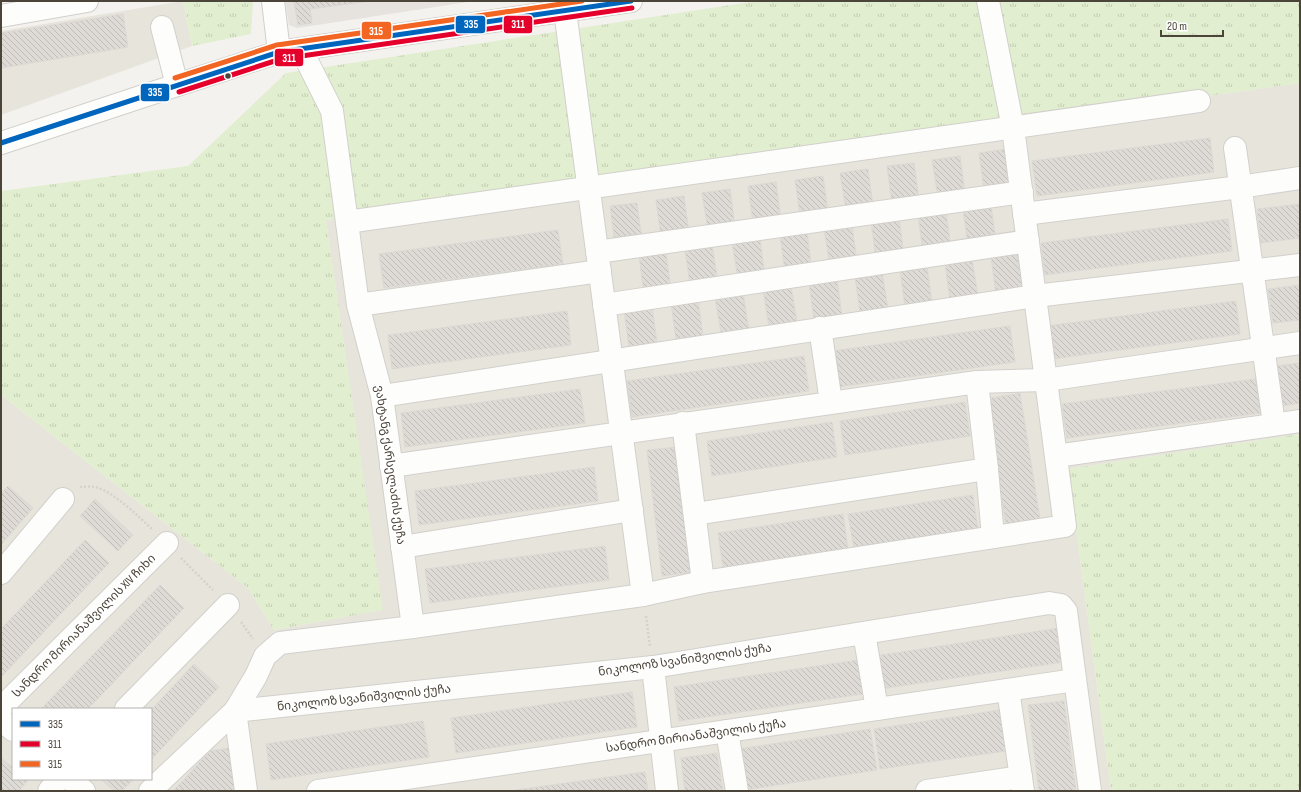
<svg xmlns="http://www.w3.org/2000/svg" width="1301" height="792" viewBox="0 0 1301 792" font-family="'Sofia Sans Condensed','Noto Sans Georgian',sans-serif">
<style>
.residential{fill:#e7e4dc;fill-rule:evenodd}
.industrial{fill:#e6e2de}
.grass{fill:url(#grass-tufts)}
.building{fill:url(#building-back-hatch);stroke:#dcd9d4}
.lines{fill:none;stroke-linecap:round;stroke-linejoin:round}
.minor-casing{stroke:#d2d0cb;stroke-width:24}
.path{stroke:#d3d2cc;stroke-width:2.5;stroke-dasharray:2 2;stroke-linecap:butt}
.minor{stroke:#fdfdfc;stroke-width:22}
.bus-1-casing{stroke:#fff;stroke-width:8}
.bus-2-casing{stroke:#fff;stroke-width:8}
.bus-3-casing{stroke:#fff;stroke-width:8}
.bus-1{stroke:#0065bd;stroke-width:5}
.bus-2{stroke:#e4002b;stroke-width:5}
.bus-3{stroke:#f26522;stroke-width:5}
.bus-dot{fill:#4b4439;stroke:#fff;stroke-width:1.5}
.labels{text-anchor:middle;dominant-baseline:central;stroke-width:4;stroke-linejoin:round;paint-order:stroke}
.street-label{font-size:12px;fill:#4b4439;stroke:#fff}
.line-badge{stroke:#fff;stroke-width:1.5}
.badge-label{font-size:11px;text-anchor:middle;font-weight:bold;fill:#fff}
</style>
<defs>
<pattern id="grass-tufts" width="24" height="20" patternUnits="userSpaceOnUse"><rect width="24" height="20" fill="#e1eecf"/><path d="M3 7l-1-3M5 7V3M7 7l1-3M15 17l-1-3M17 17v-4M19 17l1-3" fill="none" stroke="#c3cdb2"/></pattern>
<pattern id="building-back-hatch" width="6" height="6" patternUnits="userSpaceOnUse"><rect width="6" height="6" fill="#dedbd6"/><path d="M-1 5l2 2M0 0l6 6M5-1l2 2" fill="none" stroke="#c0bdb8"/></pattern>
</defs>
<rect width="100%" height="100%" fill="#f4f2ee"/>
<g class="residential">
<polygon points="183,1 192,46 1,115 1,31"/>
<path d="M1300 83V434L1068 469 1111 791H1V395L248 588 274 630 382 610 326 220ZM13 709H151V779H13Z"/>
</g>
<polygon class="industrial" points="285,1 475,1 297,28 289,25"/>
<g class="grass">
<polygon points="183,1 253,1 251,34 192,46"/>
<polygon points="757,1 1300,1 1300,83 326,220 383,610 274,630 248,588 1,395 1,191 188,166 286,73"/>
<polygon points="1300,434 1300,791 1111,791 1068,469"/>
</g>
<g class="building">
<polygon points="294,1 371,1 310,9 312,23 298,25"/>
<polygon points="123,14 128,47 1,68 1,33"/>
<polygon points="1210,138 1214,172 1037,196 1032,161"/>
<polygon points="1007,149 1012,186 984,190 979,153"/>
<polygon points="960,156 965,193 938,197 932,160"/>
<polygon points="914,163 919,200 892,203 887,166"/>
<polygon points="868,169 873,206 846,210 840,173"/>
<polygon points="823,176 828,212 800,216 795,180"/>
<polygon points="776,182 781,219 753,223 748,186"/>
<polygon points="730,189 735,226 708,230 702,193"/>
<polygon points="684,196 689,233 661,237 656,200"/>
<polygon points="637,203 642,240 615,244 610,206"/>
<polygon points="1300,204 1300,238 1261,243 1257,209"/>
<polygon points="991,205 996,242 968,246 963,209"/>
<polygon points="946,211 951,248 923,252 918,215"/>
<polygon points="899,218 904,255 876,259 871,222"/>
<polygon points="1228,219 1232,251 1045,275 1041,243"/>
<polygon points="852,225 857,262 830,266 824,229"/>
<polygon points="558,230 563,264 384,288 379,254"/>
<polygon points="807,232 812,269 785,272 780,236"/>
<polygon points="760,239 765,276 738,279 732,242"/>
<polygon points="712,245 718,282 690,286 685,249"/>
<polygon points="666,252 671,289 644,293 639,256"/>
<polygon points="1018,253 1023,290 996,294 991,257"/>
<polygon points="972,259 978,296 950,300 945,263"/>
<polygon points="927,266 932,303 905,307 900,270"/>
<polygon points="882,272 888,309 860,313 855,276"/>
<polygon points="837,279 842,316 814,320 809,283"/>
<polygon points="1300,285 1300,320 1273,323 1268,289"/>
<polygon points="791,286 797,322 769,327 763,289"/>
<polygon points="743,293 749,330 721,333 715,297"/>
<polygon points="698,299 703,336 676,340 671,303"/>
<polygon points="1236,301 1240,334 1052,359 1047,326"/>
<polygon points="652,306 657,343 629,347 624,310"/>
<polygon points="567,311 571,345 392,369 388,335"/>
<polygon points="1010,326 1015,362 838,387 833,351"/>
<polygon points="804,356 809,391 632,417 627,381"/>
<polygon points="1300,363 1300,403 1282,406 1276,366"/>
<polygon points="1256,379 1261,413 1067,438 1062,404"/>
<polygon points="580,389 585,423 405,447 401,413"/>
<polygon points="1020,393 1040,519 1006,525 986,399"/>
<polygon points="965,402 970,436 845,455 840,421"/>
<polygon points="832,422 837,457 712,476 707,441"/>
<polygon points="679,447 693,572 662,576 647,450"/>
<polygon points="594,467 598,501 419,525 415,491"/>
<polygon points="8,486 33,508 1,545 1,494"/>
<polygon points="973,495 978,529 854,548 848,514"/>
<polygon points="95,499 133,535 118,551 80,516"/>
<polygon points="843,514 848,549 723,568 718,533"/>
<polygon points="85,540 109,563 1,677 1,629"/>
<polygon points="605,546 609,580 430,603 425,569"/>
<polygon points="160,585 184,608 88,709 41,709"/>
<polygon points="1059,628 1064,662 880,689 875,656"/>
<polygon points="858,660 863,694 679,721 674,687"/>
<polygon points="194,664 219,687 151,760 151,710"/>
<polygon points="632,692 637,727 456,753 451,718"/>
<polygon points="1064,701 1076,791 1039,791 1028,705"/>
<polygon points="1000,710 1006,751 880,769 874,729"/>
<polygon points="423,721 429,757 271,780 266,744"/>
<polygon points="870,729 877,770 745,790 739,749"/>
<polygon points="236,747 235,791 175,791 175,789 210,751"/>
<polygon points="717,753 723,791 685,791 681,758"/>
<polygon points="1,758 13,768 13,779 27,779 28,780 19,791 1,791"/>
<polygon points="645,772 648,791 509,791"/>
<polygon points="101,779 134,779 122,791 114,791"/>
</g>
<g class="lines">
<g class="minor-casing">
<g id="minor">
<polyline points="273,1 279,52"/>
<polyline points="1,16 87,1"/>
<polyline points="162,27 177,85"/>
<polyline points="301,49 332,111 358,305 382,396 413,627"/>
<polyline points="1,143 177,85 279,52 631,1"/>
<polyline points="1235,148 1274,424"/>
<polyline points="1024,214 1240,187 1300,178"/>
<polyline points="347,222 1199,101"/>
<polyline points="597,252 1022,192"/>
<polyline points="358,305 600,271"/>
<polyline points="604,305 1028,241"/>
<polyline points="820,328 831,402"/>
<polyline points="977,382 987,469 993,537"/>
<polyline points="382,396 1035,296 1300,265"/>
<polyline points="683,423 703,582"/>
<polyline points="1056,456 1300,421"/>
<polyline points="391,466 977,382 1046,380 1300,343"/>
<polyline points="695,514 987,469"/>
<polyline points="402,547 632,510"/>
<polyline points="1,573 63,499"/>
<polyline points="643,595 703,582 1065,526 1013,128 988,1"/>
<polyline points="864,633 877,709"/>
<polyline points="653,667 667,791"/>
<polyline points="1008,690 1023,791"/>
<polyline points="1,708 167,543"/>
<polyline points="126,709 228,605"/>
<polyline points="235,711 256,676 265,656 280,643 413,627 643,595 565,11"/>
<polyline points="235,711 246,791"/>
<polyline points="1,720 13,730"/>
<polyline points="727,731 737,791"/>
<polyline points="70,779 84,791"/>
<polyline points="49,791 59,779"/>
<polyline points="150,791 235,711 653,667 1049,603 1061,605 1066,611 1090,791"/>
<polyline points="318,791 1075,680"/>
<polyline points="927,791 1021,777"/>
</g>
</g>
<g class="path">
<path d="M80 487C84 487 90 486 95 487 113 491 139 517 152 529"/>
<polyline points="181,558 213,590"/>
<polyline points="646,616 650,647"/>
<polyline points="241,622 253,639"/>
</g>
<use href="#minor" class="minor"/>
<g class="bus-1-casing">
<polyline id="bus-1" points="1,143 279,52 631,1"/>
</g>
<g class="bus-2-casing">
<polyline id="bus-2" points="179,92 281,59 632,8"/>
</g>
<g class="bus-3-casing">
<polyline id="bus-3" points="175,78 277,45 582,1"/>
</g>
<use href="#bus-1" class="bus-1"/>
<use href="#bus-2" class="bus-2"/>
<use href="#bus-3" class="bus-3"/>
</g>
<circle class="bus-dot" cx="228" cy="76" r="3.5"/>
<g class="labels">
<g class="street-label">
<text transform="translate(390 465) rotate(82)">ვახტანგ ქარსელაძის ქუჩა</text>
<text transform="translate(84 626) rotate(-45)">სანდრო მირიანაშვილის XIV ჩიხი</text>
<text transform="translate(685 660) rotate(-8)">ნიკოლოზ სვანიშვილის ქუჩა</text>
<text transform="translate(364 698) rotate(-6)">ნიკოლოზ სვანიშვილის ქუჩა</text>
<text transform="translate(696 736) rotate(-8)">სანდრო მირიანაშვილის ქუჩა</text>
</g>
</g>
<g class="line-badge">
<rect x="455" y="15" width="31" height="19" rx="4" fill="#0065bd"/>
<rect x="503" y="15" width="30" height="19" rx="4" fill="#e4002b"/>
<rect x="361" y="21" width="31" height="19" rx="4" fill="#f26522"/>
<rect x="274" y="48" width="30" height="19" rx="4" fill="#e4002b"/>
<rect x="140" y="83" width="30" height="19" rx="4" fill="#0065bd"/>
</g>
<g class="badge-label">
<text x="471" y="28">335</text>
<text x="518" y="28">311</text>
<text x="376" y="35">315</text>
<text x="289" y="62">311</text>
<text x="155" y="96">335</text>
</g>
<rect width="1301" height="792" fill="none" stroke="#4b4439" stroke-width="4"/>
<rect x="12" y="708" width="140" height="72" fill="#ffffff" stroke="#b7b4b0"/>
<rect x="20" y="721" width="20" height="6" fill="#0065bd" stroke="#b7b4b0"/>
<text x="48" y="728" font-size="12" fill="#4b4439">335</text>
<rect x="20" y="741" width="20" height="6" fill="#e4002b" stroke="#b7b4b0"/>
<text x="48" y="748" font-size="12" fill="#4b4439">311</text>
<rect x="20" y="761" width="20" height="6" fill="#f26522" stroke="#b7b4b0"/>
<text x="48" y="768" font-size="12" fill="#4b4439">315</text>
<path d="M1161 30v6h62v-6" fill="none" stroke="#4b4439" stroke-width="2"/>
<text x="1167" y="30" font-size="12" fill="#4b4439" stroke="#ffffff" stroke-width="3" paint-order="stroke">20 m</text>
</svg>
